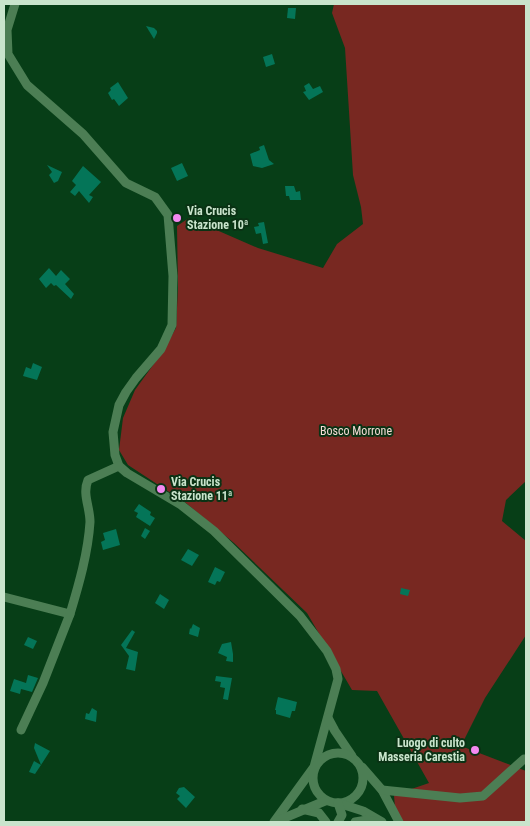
<svg xmlns="http://www.w3.org/2000/svg" width="530" height="826" viewBox="0 0 530 826" font-family="'Roboto Condensed',sans-serif">
<style>
.green{fill:#782821}
.building{fill:#047558}
.lines{fill:none;stroke-linecap:round;stroke-linejoin:round}
.minor{stroke:#4c7e54;stroke-width:9}
.poi-dot{fill:#f489f1;stroke:#0a3214;stroke-width:2}
.labels{text-anchor:middle;dominant-baseline:central;stroke-width:4;stroke-linejoin:round;paint-order:stroke}
.poi-label{font-size:12px;font-weight:bold;fill:#c9e4cc;stroke:#0a3214;text-anchor:start}
.park-label{font-size:12px;fill:#f7dbd7;stroke:#0a3214}
</style>
<rect width="100%" height="100%" fill="#073e17"/>
<polygon class="green" points="334,4 526,4 526,481 506,500 502,521 526,541 526,635 485,698 461,746 526,771 526,822 396,822 394,795 429,783 377,691 352,690 307,613 234,543 186,503 128,465 119,450 123,418 135,390 161,354 176,328 178,288 177,226 189,218 258,248 323,268 337,244 363,224 361,207 353,175 345,48 332,13"/>
<g class="building">
<polygon points="288,8 296,8 295,19 287,18"/>
<polygon points="146,26 154,28 157,31 157,33 154,39"/>
<polygon points="272,54 275,64 266,67 263,57"/>
<polygon points="118,82 128,98 119,106 114,99 112,100 108,93 111,90 110,88"/>
<polygon points="309,83 313,89 320,86 323,92 309,100 303,92 306,91 304,86"/>
<polygon points="264,145 269,160 274,164 262,168 253,166 250,154 260,150 259,147"/>
<polygon points="182,163 188,176 177,181 171,168"/>
<polygon points="47,165 62,172 58,181 54,183 49,175 52,172"/>
<polygon points="83,166 101,182 89,195 93,197 89,203 79,191 75,196 70,192 76,185 72,181"/>
<polygon points="285,186 294,186 296,192 300,191 301,200 290,200 289,196 286,196"/>
<polygon points="264,222 268,243 263,244 261,233 256,234 254,227 259,226 258,223"/>
<polygon points="49,268 56,276 61,270 70,279 65,284 74,294 71,299 56,285 54,286 51,283 46,288 39,279"/>
<polygon points="33,363 42,367 37,380 23,376 26,367 31,369"/>
<polygon points="139,504 151,512 150,515 155,518 150,526 136,517 138,513 134,511"/>
<polygon points="145,528 150,531 145,539 141,536"/>
<polygon points="116,529 120,545 103,550 101,542 105,540 103,533"/>
<polygon points="188,549 199,555 192,566 181,560"/>
<polygon points="215,567 225,572 220,582 217,581 215,585 208,582"/>
<polygon points="401,588 410,590 408,596 400,594"/>
<polygon points="160,594 169,600 164,609 155,603"/>
<polygon points="193,624 200,628 198,637 189,634 190,628 191,629"/>
<polygon points="132,630 135,632 126,648 138,652 135,671 126,669 129,656 121,645"/>
<polygon points="28,637 37,641 33,649 24,645"/>
<polygon points="231,642 233,654 233,662 226,661 227,657 218,653 222,644"/>
<polygon points="28,675 38,678 32,692 21,689 20,694 10,691 14,679 26,683"/>
<polygon points="216,676 232,678 228,700 223,699 225,688 220,687 221,682 215,681"/>
<polygon points="278,697 297,702 295,711 292,711 290,718 276,714 276,710 275,710"/>
<polygon points="92,708 97,711 96,722 85,719 86,713 89,714"/>
<polygon points="35,743 50,751 41,765 34,748"/>
<polygon points="34,761 41,765 35,774 29,772"/>
<polygon points="184,787 195,797 186,808 177,799 180,796 176,793 179,788"/>
</g>
<g class="lines">
<g class="minor">
<polyline points="15,4 7,30 8,54 27,85 83,134 126,183 155,197 168,215 173,276 172,325 161,349 136,378 126,392 119,405 113,432 115,455 119,466 127,473 181,505 214,531 300,616 327,651 336,669 338,679 314,767 274,822"/>
<path d="M4 597 70 614C79 584 88 553 90 522 90 507 82 494 88 480L119 466"/>
<polyline points="328,718 335,731 352,756"/>
<polyline points="21,730 43,683 70,614"/>
<circle cx="338" cy="778" r="25"/>
<polyline points="362,767 382,790 399,822"/>
<polyline points="382,790 460,798 483,796 524,759 526,759"/>
<polyline points="338,803 363,811 382,822"/>
<polyline points="338,803 342,815 338,822"/>
<polyline points="302,809 319,813 326,822"/>
<polyline points="277,821 325,801"/>
<polyline points="355,822 367,820 377,822"/>
</g>
</g>
<g class="poi-dot">
<circle cx="177" cy="218" r="5"/>
<circle cx="161" cy="489" r="5"/>
<circle cx="475" cy="750" r="5"/>
</g>
<g class="labels">
<g class="poi-label">
<text x="187" y="211">Via Crucis<tspan x="187" dy="14">Stazione 10ª</tspan></text>
<text x="171" y="482">Via Crucis<tspan x="171" dy="14">Stazione 11ª</tspan></text>
<text x="465" y="743" text-anchor="end">Luogo di culto<tspan x="465" dy="14">Masseria Carestia</tspan></text>
</g>
<g class="park-label">
<text x="356" y="431">Bosco Morrone</text>
</g>
</g>
<rect width="530" height="826" fill="none" stroke="#c9e4cc" stroke-width="10"/>
</svg>
